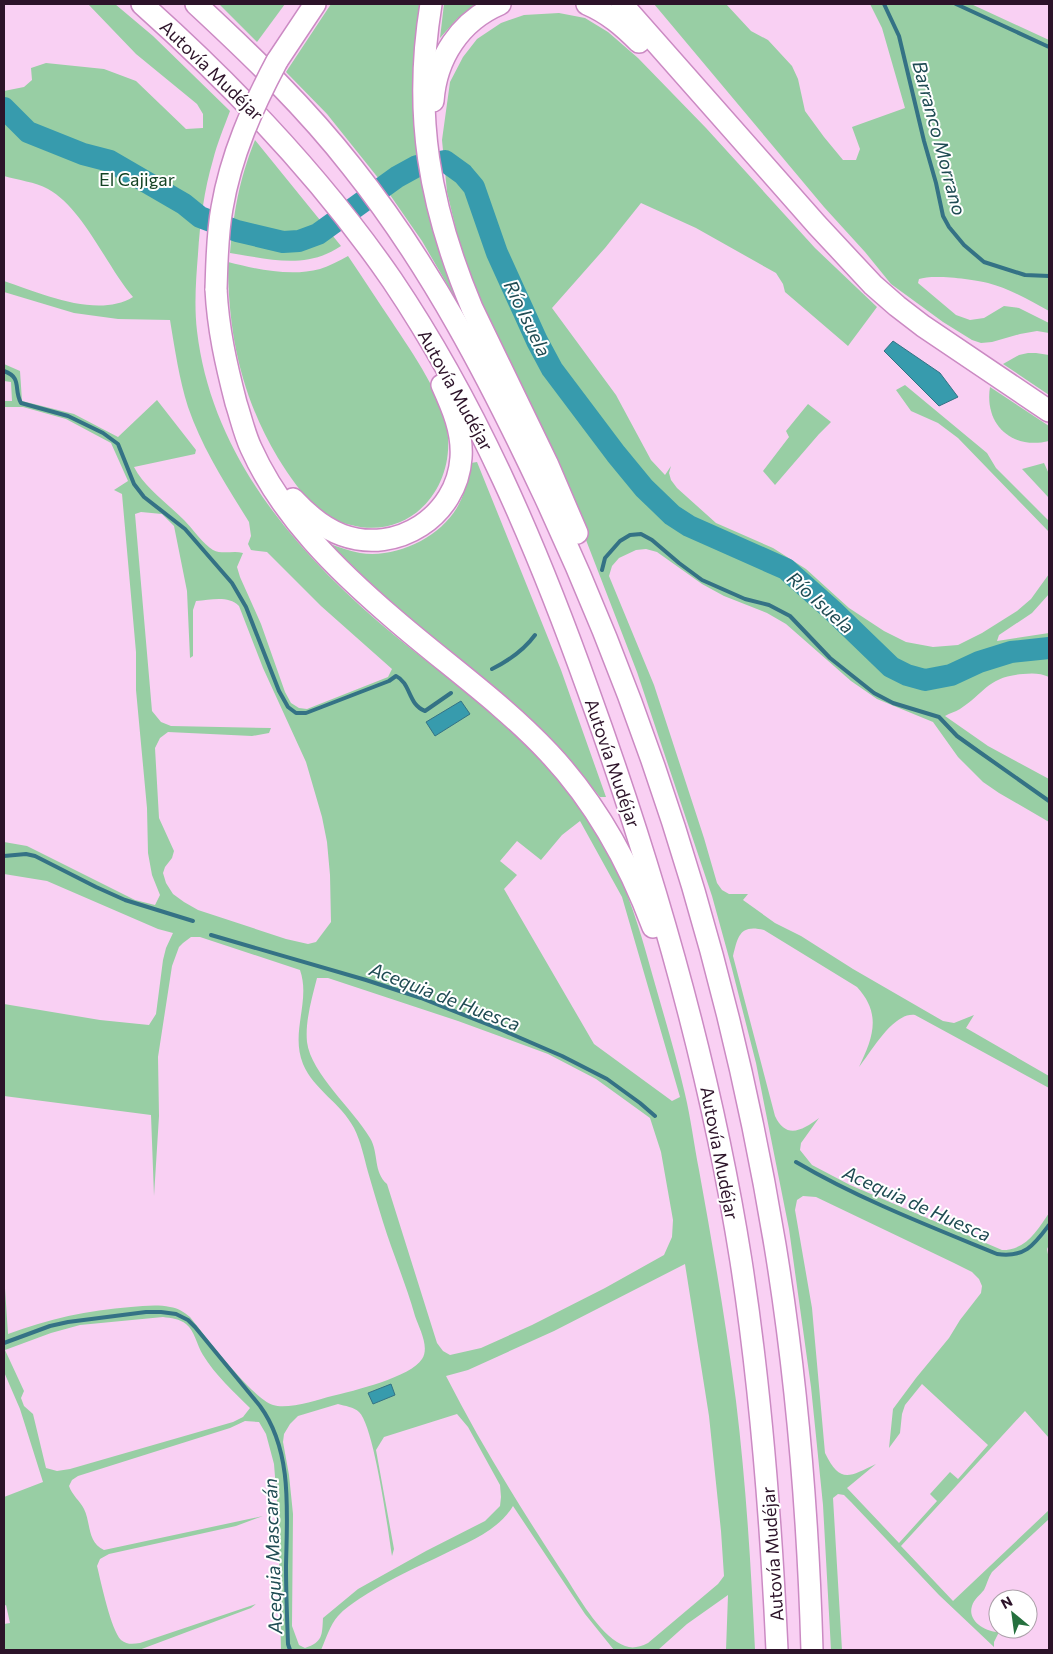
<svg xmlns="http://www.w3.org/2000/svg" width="1053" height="1654" viewBox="0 0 1053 1654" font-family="Commissioner,sans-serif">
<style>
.green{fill:#98cea4;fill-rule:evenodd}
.water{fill:#379bad;stroke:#347285}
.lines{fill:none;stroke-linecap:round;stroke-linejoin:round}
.stream{stroke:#347285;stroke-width:4}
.river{stroke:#379bad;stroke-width:22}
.highway-casing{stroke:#cb8ac3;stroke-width:24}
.highway{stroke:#fff;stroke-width:21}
.highway-bridge-casing{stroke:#cb8ac3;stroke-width:24;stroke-linecap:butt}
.highway-bridge{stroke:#fff;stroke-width:21}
.labels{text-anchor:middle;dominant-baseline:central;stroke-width:4;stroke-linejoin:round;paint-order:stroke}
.street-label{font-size:18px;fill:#2c1329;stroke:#fff}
.park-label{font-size:18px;fill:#144323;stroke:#fff}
.water-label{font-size:19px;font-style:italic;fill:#1f4b53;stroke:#fff}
</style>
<rect width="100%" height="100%" fill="#f9d0f3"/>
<g class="green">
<path d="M88 4H115L153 36 230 111C224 127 217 144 213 160 204 190 200 223 198 254 196 279 194 305 197 331 212 458 299 556 394 635 429 664 468 691 502 721 548 763 590 814 617 871 633 905 643 941 653 977 664 1016 676 1055 685 1094 691 1119 694 1145 699 1170 713 1247 726 1323 736 1401 746 1483 751 1567 755 1650H726L728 1595 687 1624 658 1650H614L585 1614 513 1506C497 1533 461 1545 434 1559 408 1571 383 1583 359 1599 352 1604 344 1609 338 1616 330 1625 326 1639 321 1650H281L278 1514 274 1464 266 1434 259 1422 245 1421 230 1428 78 1476 72 1480 69 1486C72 1495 80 1501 84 1509 91 1523 87 1542 104 1550L263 1516 236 1526 109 1554 100 1559 97 1566C101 1582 111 1630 121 1640 127 1645 133 1644 140 1643L256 1604 251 1608 139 1650H4V1624L10 1623 6 1605 4 1606V1497L43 1482 20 1409 4 1372V1273L8 1334C48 1319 88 1310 131 1307 144 1306 157 1304 170 1307 178 1308 184 1312 190 1317 206 1337 252 1398 273 1405 287 1410 317 1400 332 1396 353 1391 411 1377 422 1359 430 1347 419 1328 415 1316 406 1284 393 1254 383 1222 378 1206 373 1189 368 1172 364 1157 361 1142 354 1128 341 1103 314 1090 303 1064 290 1032 311 1001 300 970L200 937H191L183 943 179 947 172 966 158 1057 159 1116 154 1196 151 1115 4 1096V1004L100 1020 149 1025 156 1014 163 960 166 948 173 933 158 929 47 881 4 874V842L27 846 135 900 155 905 160 895 152 875 148 853 147 808 136 690V652L122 494 114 490 128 481 111 443 66 419 23 407H4V401H12L11 382 4 381V364L20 371 22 401 74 414 118 437 157 400 196 450 195 454 134 467C145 488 167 503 184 520 192 528 204 545 213 550 223 555 233 550 243 553L237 567 240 577 261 624 285 692 291 703 299 708 307 709 388 677 392 669 321 606 267 552 251 550 248 544 251 536 249 522C226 485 202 448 188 407 179 378 175 350 170 320L118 319 74 313 4 292V281C40 293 97 319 133 297 107 267 83 208 48 189 35 182 18 180 4 176V91L24 87 32 80 31 68 46 63 104 69 136 81 186 129 203 128V114L197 104 136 54ZM141 512 162 514 174 526 187 591 190 658 193 656V610L196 601C211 600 228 595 239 606L263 668 306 762 322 817 327 842 330 875 331 922 316 942 308 944 286 939 198 910 184 902 173 894 166 883 163 873 165 867 172 858 174 851 159 818 155 748 160 738 168 732 252 736 269 733 271 728 171 726 161 722 152 711 135 514ZM580 821 622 897 680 1097 672 1101 594 1044 504 889 517 875 500 861 517 841 541 860 562 835ZM317 978H328L458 1021 548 1054 596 1079 650 1118 661 1152 673 1220 672 1237 664 1255 605 1288 532 1325 481 1348 450 1355 443 1351 437 1343 387 1184C373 1172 379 1153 370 1138 354 1110 311 1074 307 1042 305 1021 312 998 317 978ZM685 1264 709 1416 721 1531 724 1576 718 1584 648 1643C636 1649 628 1649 617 1642 594 1627 576 1592 561 1570 520 1507 480 1443 446 1376L468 1370 554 1331ZM163 1317C171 1318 180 1319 186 1324 195 1331 197 1346 203 1355 215 1375 234 1392 250 1408L243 1417 233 1422 70 1469 57 1471 46 1468 33 1414 24 1406 21 1398 24 1391 5 1350 51 1333 80 1325ZM338 1404C345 1406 354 1407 359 1412 374 1426 388 1530 392 1556L394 1549 376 1450 384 1437 457 1414 468 1427 500 1485 501 1497 500 1506 485 1521 426 1551 358 1589 323 1618C322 1635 323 1642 305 1648L299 1645 292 1626 293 1514 289 1475 283 1442 284 1434 290 1424 298 1416Z"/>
<polygon points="219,4 285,4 257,42"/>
<polygon points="331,4 421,4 416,41 413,88 416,134 465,315 422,241 379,179 327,114 286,72"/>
<polygon points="444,4 476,4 457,19 440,38"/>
<path d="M654 4H726L751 31 768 40 792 66 798 79 805 111 824 137 843 160H856L860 149 852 127 905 108 882 28 870 4H971L1049 40V311C1031 301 1008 288 988 283 973 279 932 274 919 279L918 283 956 315 970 320 984 318 1004 306 1019 308 1049 323V333L1037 331 1020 334 992 342 981 343 972 340 943 322 891 284 865 252 824 207Z"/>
<path d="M559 13 585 18 608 32 638 58 706 128 815 248 877 307 848 346 785 292 783 284 776 273 696 228 641 203 605 248 552 308 616 395 651 460 665 475 671 466 669 473 671 480 677 488 716 523 773 548 806 569 849 608 884 631 906 642 933 647 958 645 982 633 1017 611 1031 599 1049 574V594L1032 613 999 635 997 641 1049 633V677C1041 673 1032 673 1023 674 987 677 985 693 960 709 955 712 950 713 945 716L988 746 1049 779V822L999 793 983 782 958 757 933 722 877 699 851 681 786 624 767 613 724 596 702 584 657 552 646 549 636 550 619 558 612 566 609 576 654 685 704 838 717 883 722 890 729 894H748L743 900 775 923 801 936 853 969 943 1021 954 1023 974 1015 966 1028 1049 1076V1088L915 1015C893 1012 872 1051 859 1067 873 1038 882 1014 857 987L764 930C740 924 738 936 733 956L775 1116C786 1140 803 1130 819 1118L801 1143 800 1150 812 1165 850 1185 1002 1250C1026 1250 1037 1231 1049 1213V1245L1047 1249 1049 1260V1438L1025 1411 901 1546 953 1601 1049 1510V1519L992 1572C988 1578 987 1584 984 1590 980 1595 974 1599 972 1606 967 1621 986 1632 999 1632L994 1642V1647L939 1595 851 1502 844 1495 838 1494 833 1498 842 1650H831L823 1505 811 1387 789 1229 756 1063 731 965 712 896 637 672 557 465 502 355 472 280 460 246 447 192 442 140 450 82 463 57 477 39 501 23 524 15ZM803 1196 816 1197 954 1263 972 1272 979 1279 982 1286 981 1293 960 1320 949 1338 916 1378 893 1409 889 1448 900 1433 902 1414 905 1405 922 1384 988 1445 958 1479 950 1472 930 1494 937 1501 899 1543 847 1488 876 1464C849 1477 840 1484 825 1453L812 1308 795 1210 797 1200Z"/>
<path d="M255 140 341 246C306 270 269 259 230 253 234 211 239 180 255 140Z"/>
<path d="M348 256C363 278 377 300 392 322 413 354 445 398 448 437 452 493 407 540 351 525 340 523 329 518 320 511 303 496 290 477 278 458 241 396 228 333 228 262 256 269 290 277 320 269 329 266 339 261 348 256Z"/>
<polygon points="1028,353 1036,353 1049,355 1049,395 1003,364 1019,355"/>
<polygon points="905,385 987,453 996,468 1049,521 1049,532 958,438 938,423 911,411 896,390"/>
<path d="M990 387 1049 426V441C1012 450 984 425 990 387Z"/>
<polygon points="808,404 831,422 819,434 775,485 763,471 789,437 786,431"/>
<path d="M477 462 561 670 606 797H600L568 758 540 729 507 699 390 602 330 544C339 547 350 551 360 553 396 559 442 537 459 504 466 491 468 477 471 463Z"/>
<polygon points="1044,463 1049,474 1049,498 1022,469"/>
</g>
<g class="water">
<polygon points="893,341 940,373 958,397 939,406 884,351"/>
<polygon points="461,701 470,714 435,736 426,722"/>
<polygon points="391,1384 395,1395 373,1404 368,1393"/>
</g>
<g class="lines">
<g class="stream">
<polyline points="884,4 899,36 924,141 936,183 943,216 949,227 964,245 984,262 1025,275 1049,276"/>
<polyline points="956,4 1049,47"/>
<path d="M4 371C23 378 13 389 21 403L68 416 103 433 118 444 134 484 144 497 185 529 232 583 246 607 279 691 288 707 296 713H306L389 681 396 676C411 683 408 705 425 711L451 693"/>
<polyline points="602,570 605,558 620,541 630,535 641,534 652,540 679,563 702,580 745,599 769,605 790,616 830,658 874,693 893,703 939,717 957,736 978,751 1049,801"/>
<path d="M492 669C508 661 524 650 535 635"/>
<polyline points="4,856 26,854 35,856 96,887 125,900 193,921"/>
<polyline points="211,935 366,980 421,998 502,1030 562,1056 607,1079 640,1103 655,1116"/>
<path d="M796 1162C859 1199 929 1226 997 1254 1025 1258 1034 1245 1049 1225"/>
<path d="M4 1343 50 1326 68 1322 146 1312H161L176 1314 188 1320 195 1327 260 1406C293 1451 287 1513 286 1566 286 1592 287 1618 288 1644L290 1650"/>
</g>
<polyline class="river" points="4,108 28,132 83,154 110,161 184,204 200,217 237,231 283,242 299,241 318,234 397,177 417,166 445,161 463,174 474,187 497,253 537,341 552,369 616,454 644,488 672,515 689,526 786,569 833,611 891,667 907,675 925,680 951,675 979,662 1011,652 1049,648"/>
<g class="highway-casing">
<g id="highway">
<path d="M142 4C235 87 321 177 392 280 477 406 537 547 588 690 655 875 710 1065 741 1261 761 1390 771 1520 777 1650"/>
<path d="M196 4C251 55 306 108 352 167 431 266 490 380 544 495 655 732 732 986 775 1245 797 1379 808 1515 812 1650"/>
<path d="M431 4C413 113 429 206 472 308L547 463 577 533"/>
<path d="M587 4C608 13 623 26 639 42"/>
<polyline points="622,4 817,225 873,285 897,306 923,326 1049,411"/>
<polyline points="277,61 315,4"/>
<path d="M433 101C436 58 460 21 500 4"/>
<path d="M216 289C218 329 226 364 236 403 241 418 244 433 251 448 282 517 338 571 394 619 446 664 502 703 549 753 596 803 629 863 653 927"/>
<path d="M293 499C307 514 323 528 342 535 397 555 457 516 461 458 463 432 452 407 442 385"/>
</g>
</g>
<use href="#highway" class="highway"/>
<g class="highway-bridge-casing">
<path id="highway-bridge" d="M216 289C217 262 217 235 222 208 231 155 252 108 277 61"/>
</g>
<use href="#highway-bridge" class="highway-bridge"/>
</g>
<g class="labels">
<g class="street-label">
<text transform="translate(212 70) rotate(44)">Autovía Mudéjar</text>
<text transform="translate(456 390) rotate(61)">Autovía Mudéjar</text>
<text transform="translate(613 763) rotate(71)">Autovía Mudéjar</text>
<text transform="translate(720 1153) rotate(79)">Autovía Mudéjar</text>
<text transform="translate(772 1554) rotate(-94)">Autovía Mudéjar</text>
</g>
<g class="park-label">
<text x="137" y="179">El Cajigar</text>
</g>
<g class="water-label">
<text transform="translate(940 138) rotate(75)">Barranco Morrano</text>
<text transform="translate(528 318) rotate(64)">Río Isuela</text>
<text transform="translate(821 602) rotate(42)">Río Isuela</text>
<text transform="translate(445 996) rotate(21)">Acequia de Huesca</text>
<text transform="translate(917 1203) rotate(24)">Acequia de Huesca</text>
<text transform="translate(272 1556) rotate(-92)">Acequia Mascarán</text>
</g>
</g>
<rect width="1053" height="1654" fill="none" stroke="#2c1329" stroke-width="10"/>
<g transform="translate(1013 1614) rotate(331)"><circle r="24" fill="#ffffff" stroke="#aba1a9"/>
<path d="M0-4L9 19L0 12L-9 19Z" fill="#25703e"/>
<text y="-8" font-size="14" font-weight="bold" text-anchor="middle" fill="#2c1329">N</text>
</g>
</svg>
